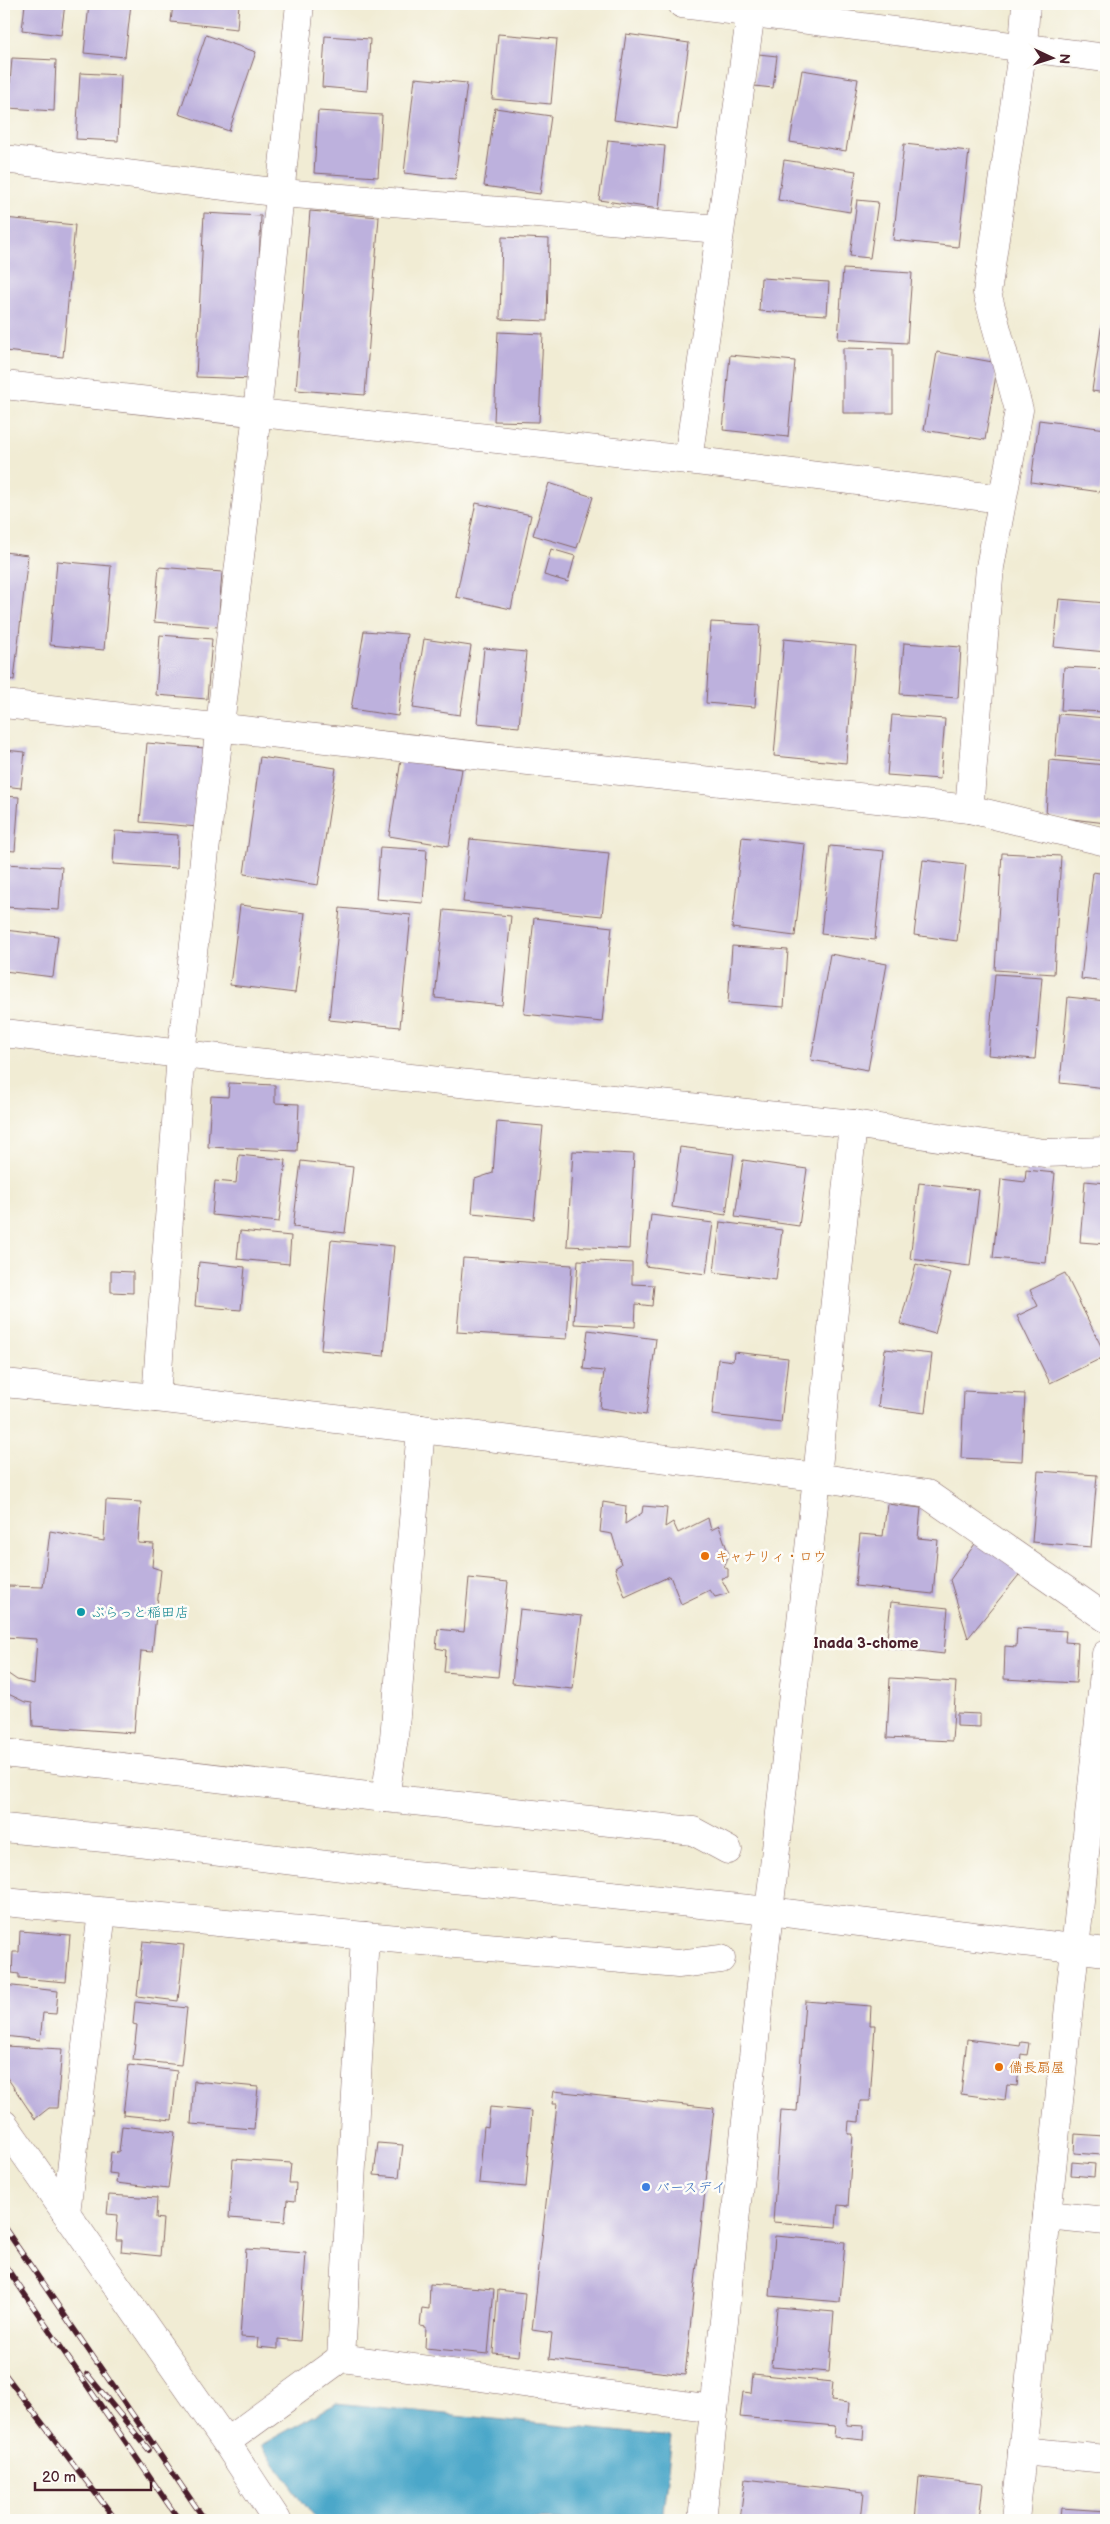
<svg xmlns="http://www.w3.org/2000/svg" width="1110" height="2524" viewBox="0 0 1110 2524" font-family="'Balsamiq Sans','Klee One',sans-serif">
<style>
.water{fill:#4ba7c9;stroke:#4a637a}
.building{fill:#bdb1dd}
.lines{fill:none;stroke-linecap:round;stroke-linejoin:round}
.street-casing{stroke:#846766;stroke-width:29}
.secondary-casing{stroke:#846766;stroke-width:29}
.street{stroke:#fff;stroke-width:28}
.secondary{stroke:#fff;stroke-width:28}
.rail-casing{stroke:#4a1f2b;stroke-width:5.5}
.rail{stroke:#fdfcf7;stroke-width:4;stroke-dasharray:11;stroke-linecap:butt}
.food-dot{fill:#e8710a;stroke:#fdfcf7;stroke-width:2}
.culture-dot{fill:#0f9aa8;stroke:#fdfcf7;stroke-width:2}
.shop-dot{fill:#3f7fe0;stroke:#fdfcf7;stroke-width:2}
.labels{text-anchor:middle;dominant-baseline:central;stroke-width:5;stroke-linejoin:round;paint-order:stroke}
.food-label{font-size:14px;fill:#c56008;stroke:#fdfcf7;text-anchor:start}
.culture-label{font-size:14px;fill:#0d838f;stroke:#fdfcf7;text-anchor:start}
.shop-label{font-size:14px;fill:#366cbe;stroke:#fdfcf7;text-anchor:start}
.neighbourhood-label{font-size:15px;font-weight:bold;fill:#4a1f2b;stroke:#fdfcf7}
</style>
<rect width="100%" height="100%" fill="#fdfcf7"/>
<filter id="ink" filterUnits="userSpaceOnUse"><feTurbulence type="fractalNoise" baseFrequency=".02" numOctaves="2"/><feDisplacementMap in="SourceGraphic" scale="10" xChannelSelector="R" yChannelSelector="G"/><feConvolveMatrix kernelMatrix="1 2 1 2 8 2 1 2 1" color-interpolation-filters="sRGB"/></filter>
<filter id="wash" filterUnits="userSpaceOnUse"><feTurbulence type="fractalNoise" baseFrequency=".0096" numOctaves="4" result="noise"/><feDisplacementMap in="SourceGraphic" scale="20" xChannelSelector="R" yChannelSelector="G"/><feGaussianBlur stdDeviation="1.12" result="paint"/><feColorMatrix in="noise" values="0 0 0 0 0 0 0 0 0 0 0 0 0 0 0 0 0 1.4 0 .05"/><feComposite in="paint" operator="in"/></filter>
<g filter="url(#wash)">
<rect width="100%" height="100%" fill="#f1ecd4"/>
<polygon class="water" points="337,2403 672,2437 662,2520 316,2520 261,2445"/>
<g id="blocks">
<g class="building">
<polygon points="25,4 65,4 61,35 22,30"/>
<polygon points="89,4 131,4 125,57 84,53"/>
<polygon points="173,4 239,4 237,29 171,22"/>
<polygon points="498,34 557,39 551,104 492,99"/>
<polygon points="626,34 689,43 677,129 614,120"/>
<polygon points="206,35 256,52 229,131 179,114"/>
<polygon points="325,36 370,39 367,91 322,87"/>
<polygon points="758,54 777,56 773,88 754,86"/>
<polygon points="12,58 56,60 54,111 8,108"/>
<polygon points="802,70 858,79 846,151 790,142"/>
<polygon points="80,73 121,75 118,141 76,139"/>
<polygon points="415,78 467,83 455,179 404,173"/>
<polygon points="495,108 551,116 540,194 484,186"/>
<polygon points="318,111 382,115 378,177 314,173"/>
<polygon points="608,140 665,146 659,209 599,200"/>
<polygon points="904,144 969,151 958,247 893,240"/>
<polygon points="784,160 856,171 850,212 778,200"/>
<polygon points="857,200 878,202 870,258 850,256"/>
<polygon points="310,211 379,217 365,395 296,390"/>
<polygon points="204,213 261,216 254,379 196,377"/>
<polygon points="4,218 75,225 63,357 4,351"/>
<polygon points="502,237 549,239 547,321 500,319"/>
<polygon points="843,269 912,273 907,343 838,339"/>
<polygon points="761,278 829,282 827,315 759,311"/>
<polygon points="1104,308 1106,308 1106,393 1092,391"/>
<polygon points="498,332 543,334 539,422 494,421"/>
<polygon points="843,348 893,349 893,413 843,413"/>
<polygon points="937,352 998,363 985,440 924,430"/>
<polygon points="730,355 795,361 788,437 723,430"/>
<polygon points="1039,420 1106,429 1106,451 1100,492 1031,482"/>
<polygon points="549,483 593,497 577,548 533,535"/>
<polygon points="476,503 531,515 511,609 456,597"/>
<polygon points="551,549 575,556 568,582 544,575"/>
<polygon points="4,552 28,555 14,680 4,679"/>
<polygon points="57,561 111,566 104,650 50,645"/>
<polygon points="159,567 222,572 218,627 154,622"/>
<polygon points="1059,599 1106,603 1106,652 1054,647"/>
<polygon points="711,622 760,625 755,707 706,703"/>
<polygon points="364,631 407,634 398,716 351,709"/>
<polygon points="160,635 212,639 207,699 156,695"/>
<polygon points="424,639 471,646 460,715 413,708"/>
<polygon points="784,639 856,646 846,763 774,756"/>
<polygon points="904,643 961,647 958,698 900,694"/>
<polygon points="484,648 526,652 519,727 477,723"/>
<polygon points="1064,667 1106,669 1106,712 1061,710"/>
<polygon points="1059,714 1106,718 1106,761 1055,756"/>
<polygon points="892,715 945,719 940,779 887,775"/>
<polygon points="147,743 205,748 198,827 140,822"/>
<polygon points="4,750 25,752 21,788 4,786"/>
<polygon points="260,757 336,768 318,885 244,874"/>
<polygon points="401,760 462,769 449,846 389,836"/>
<polygon points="1049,760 1106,765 1106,823 1046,816"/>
<polygon points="4,796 19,797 15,851 4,850"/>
<polygon points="115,831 178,835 177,868 113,864"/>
<polygon points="742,837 805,844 795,936 732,928"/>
<polygon points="470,839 609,853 602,916 463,902"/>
<polygon points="830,846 884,851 875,940 821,934"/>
<polygon points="380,847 427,850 423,903 376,899"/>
<polygon points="1002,853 1061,856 1054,974 995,970"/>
<polygon points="923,860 966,865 957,941 914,935"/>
<polygon points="4,864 62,867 59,910 4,907"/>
<polygon points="1093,872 1106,874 1106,982 1081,979"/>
<polygon points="240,905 305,913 295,993 230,985"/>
<polygon points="340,908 411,915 400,1027 329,1020"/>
<polygon points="444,910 511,916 502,1005 435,998"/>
<polygon points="534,918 612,927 602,1022 524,1014"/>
<polygon points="4,930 58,936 53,977 4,971"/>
<polygon points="732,946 788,950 784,1007 728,1003"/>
<polygon points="830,954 887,964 868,1070 811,1060"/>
<polygon points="995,974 1042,977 1035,1059 988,1055"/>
<polygon points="1068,997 1106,1001 1106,1088 1060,1083"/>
<polygon points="229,1083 275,1085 275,1103 299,1104 297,1151 208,1147 211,1096 228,1097"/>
<polygon points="497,1122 543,1126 534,1219 472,1213 475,1179 493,1173"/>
<polygon points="680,1147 734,1154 726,1215 672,1207"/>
<polygon points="573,1151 634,1154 629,1249 567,1246"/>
<polygon points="239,1155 286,1160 279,1222 212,1215 215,1181 236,1183"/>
<polygon points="743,1160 807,1169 799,1226 735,1217"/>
<polygon points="301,1161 353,1167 345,1233 293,1227"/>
<polygon points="1026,1170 1055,1173 1046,1263 993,1258 1001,1179 1025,1182"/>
<polygon points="1085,1181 1106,1183 1106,1244 1080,1242"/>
<polygon points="919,1183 979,1190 970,1266 910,1259"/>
<polygon points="651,1215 713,1223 706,1274 645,1266"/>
<polygon points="720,1222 782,1230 776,1280 714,1272"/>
<polygon points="240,1231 291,1236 289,1264 237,1259"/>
<polygon points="331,1240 394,1246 384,1356 321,1350"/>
<polygon points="463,1258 572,1265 567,1339 457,1332"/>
<polygon points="578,1260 632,1263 632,1284 654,1285 652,1306 636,1304 635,1327 574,1324"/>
<polygon points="199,1262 245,1267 241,1310 195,1306"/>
<polygon points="916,1264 951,1273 935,1334 900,1324"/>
<polygon points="111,1271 133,1272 133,1293 111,1292"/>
<polygon points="1065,1273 1106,1356 1050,1383 1017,1316 1038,1306 1030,1290"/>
<polygon points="588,1330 656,1339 646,1415 600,1408 604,1371 583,1369"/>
<polygon points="885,1349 932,1354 925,1413 878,1407"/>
<polygon points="734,1352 788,1358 781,1423 712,1415 718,1359 733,1361"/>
<polygon points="964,1391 1025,1394 1022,1461 961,1458"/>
<polygon points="1038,1471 1097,1475 1091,1547 1032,1542"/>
<polygon points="106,1500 141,1502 138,1543 154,1544 152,1567 161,1570 152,1652 141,1651 134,1733 33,1726 32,1703 25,1702 4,1692 4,1671 17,1680 34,1684 37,1639 4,1637 8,1586 43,1587 50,1531 104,1541"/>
<polygon points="603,1502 626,1506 625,1524 642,1513 643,1506 667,1508 665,1527 673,1522 678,1533 708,1518 711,1530 719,1526 729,1555 724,1567 728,1569 728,1577 721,1578 729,1593 715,1597 710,1590 681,1604 670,1576 625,1597 615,1568 621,1564 612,1534 600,1532"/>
<polygon points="887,1504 921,1508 918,1538 938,1540 933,1594 855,1586 860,1534 883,1536"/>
<polygon points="981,1535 1023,1570 968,1638 950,1580"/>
<polygon points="469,1578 508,1582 498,1677 444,1672 446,1650 436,1648 438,1629 464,1632"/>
<polygon points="891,1602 948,1608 944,1654 886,1647"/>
<polygon points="520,1609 582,1616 573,1689 512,1683"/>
<polygon points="1017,1628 1066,1631 1065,1642 1078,1643 1076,1683 1004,1679 1005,1646 1016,1647"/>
<polygon points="890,1678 956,1682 952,1741 887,1738"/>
<polygon points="957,1713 980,1714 980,1727 957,1726"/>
<polygon points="20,1931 70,1935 66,1982 19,1978 19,1974 12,1973 13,1952 19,1952"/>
<polygon points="143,1941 184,1945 178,2001 137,1996"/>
<polygon points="4,1985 58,1991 56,2014 43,2013 40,2040 4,2036"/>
<polygon points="805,2001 871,2006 870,2025 875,2025 870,2101 860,2101 859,2122 849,2121 848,2134 853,2134 848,2206 838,2205 836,2227 773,2222 781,2110 797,2111"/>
<polygon points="135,2002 187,2008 181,2065 133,2060 137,2025 133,2024"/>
<polygon points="967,2039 1020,2046 1021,2042 1029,2043 1027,2055 1021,2054 1017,2086 1007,2085 1005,2100 961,2094"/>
<polygon points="4,2046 62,2049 57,2108 49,2108 35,2119 4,2073"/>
<polygon points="129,2065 177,2071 172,2120 123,2115"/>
<polygon points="194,2081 258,2087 254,2129 191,2124"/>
<polygon points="554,2091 714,2108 685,2375 549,2359 552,2333 532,2330 557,2104 552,2104"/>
<polygon points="490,2107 532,2111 526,2187 479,2183 484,2126 488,2127"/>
<polygon points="122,2126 175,2132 168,2189 116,2183 117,2174 109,2173 111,2152 119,2153"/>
<polygon points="1075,2134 1104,2136 1102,2155 1074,2153"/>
<polygon points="378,2143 403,2145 399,2177 374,2175"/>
<polygon points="233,2159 291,2163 289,2183 296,2183 295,2201 287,2200 285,2222 229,2218"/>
<polygon points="1072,2162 1095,2164 1094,2177 1071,2175"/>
<polygon points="109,2195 157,2198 156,2218 163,2219 160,2256 121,2252 122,2240 116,2240 118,2215 107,2214"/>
<polygon points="775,2236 845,2242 840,2302 770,2296"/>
<polygon points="246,2249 306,2253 300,2341 278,2339 278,2349 257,2347 258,2338 240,2337"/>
<polygon points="430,2284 494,2289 488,2354 425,2348 426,2327 420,2326 422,2308 429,2309"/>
<polygon points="498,2290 525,2293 519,2356 493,2353"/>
<polygon points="777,2307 834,2312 829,2372 772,2367"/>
<polygon points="753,2374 833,2382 831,2401 849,2403 847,2425 864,2426 863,2440 834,2437 835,2426 740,2417 743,2392 751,2393"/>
<polygon points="919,2477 983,2484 979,2520 915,2520"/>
<polygon points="745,2479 864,2492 861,2520 740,2520"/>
<polygon points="1061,2508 1106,2511 1106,2520 1049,2520 1050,2517 1060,2518"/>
</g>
</g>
</g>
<g filter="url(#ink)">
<use href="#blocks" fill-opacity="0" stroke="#846766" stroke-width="1"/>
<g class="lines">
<g class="street-casing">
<g id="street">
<polyline points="682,4 1106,58"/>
<polyline points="4,159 282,193 719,229"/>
<polyline points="4,385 688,460 1002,499"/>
<polyline points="688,460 751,12"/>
<polyline points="4,704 969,809 1106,842"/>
<polyline points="969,809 990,567 1019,410 987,293 1023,46 1026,4"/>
<polyline points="4,1383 156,1398 421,1429 817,1477 927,1494 1106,1618"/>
<polyline points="156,1398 181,1054 257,413 300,4"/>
<polyline points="4,1753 385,1798 394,1738 421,1429"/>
<polyline points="385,1798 693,1831 728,1850"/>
<polyline points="4,1902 365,1936 341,2358"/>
<polyline points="365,1936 678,1964 721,1959"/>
<polyline points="4,2124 226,2442 277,2520"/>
<polyline points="66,2213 102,1912"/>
<polyline points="1047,2215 1106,2221"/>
<polyline points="226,2442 341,2358 714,2409"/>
<polyline points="1022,2451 1106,2459"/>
<polyline points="702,2520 817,1477 853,1124 1044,1153 1106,1151"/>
<polyline points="1015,2520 1106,1654"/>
</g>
</g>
<g class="secondary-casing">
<g id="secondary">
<polyline points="4,1033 181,1054 853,1124"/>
<polyline points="4,1828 114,1839 375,1871 769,1911 1106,1952"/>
</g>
</g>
<use href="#street" class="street"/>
<use href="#secondary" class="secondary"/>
<g class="rail-casing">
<g id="rail">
<polyline points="4,2227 205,2520"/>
<polyline points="4,2264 179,2520"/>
<polyline points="4,2373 116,2520"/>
<polyline points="87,2374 149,2450"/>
</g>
</g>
<use href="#rail" class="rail"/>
</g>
</g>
<g class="food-dot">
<circle cx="705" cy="1556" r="5"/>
<circle cx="999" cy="2067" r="5"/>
</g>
<circle class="culture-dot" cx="81" cy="1612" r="5"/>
<circle class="shop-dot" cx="646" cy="2187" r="5"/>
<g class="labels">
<g class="food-label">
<text x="715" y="1556">キャナリィ・ロウ</text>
<text x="1009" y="2067">備長扇屋</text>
</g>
<g class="culture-label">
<text x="91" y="1612">ぶらっと稲田店</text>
</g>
<g class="shop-label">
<text x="656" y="2187">バースデイ</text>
</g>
<g class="neighbourhood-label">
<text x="866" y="1643">Inada 3-chome</text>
</g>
</g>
<rect width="1110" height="2524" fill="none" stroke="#fdfcf7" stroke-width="20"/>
<g transform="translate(1052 58) rotate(94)" stroke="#fdfcf7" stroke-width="4" paint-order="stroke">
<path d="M0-4L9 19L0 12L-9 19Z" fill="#4a1f2b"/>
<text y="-8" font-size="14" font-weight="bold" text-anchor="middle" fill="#4a1f2b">N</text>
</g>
<path d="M35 2482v8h116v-8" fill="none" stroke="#4a1f2b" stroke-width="2.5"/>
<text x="42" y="2482" font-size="15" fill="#4a1f2b" stroke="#fdfcf7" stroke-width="4" paint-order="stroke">20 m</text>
</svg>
